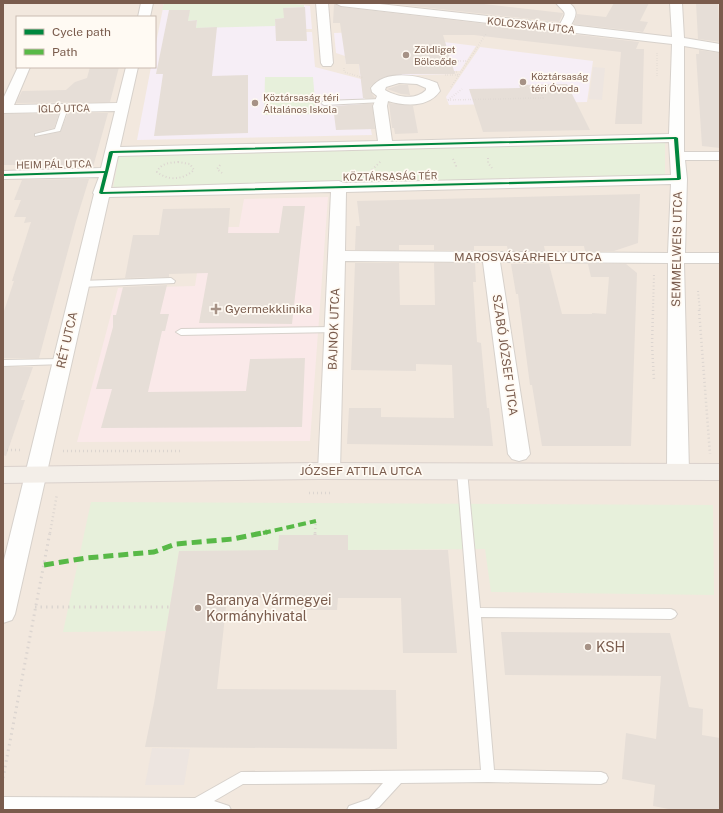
<svg xmlns="http://www.w3.org/2000/svg" width="723" height="813" viewBox="0 0 723 813" font-family="'Public Sans',sans-serif">
<style>
.residential{fill:#f2e8de;fill-rule:evenodd}
.industrial{fill:#ede5e0}
.education{fill:#f6eef6}
.medical{fill:#fae9e9}
.green{fill:#e7f0db}
.building{fill:#e6ded7}
.lines{fill:none;stroke-linecap:round;stroke-linejoin:round}
.lane-casing{stroke:#d7d1cb;stroke-width:2}
.street-casing{stroke:#d7d1cb;stroke-width:2}
.primary-casing{stroke:#dad1cc;stroke-width:2}
.path-far3{stroke:#dcd5d0;stroke-width:1.5;stroke-dasharray:0.5 2;stroke-linecap:butt}
.path-far2{stroke:#dcd5d0;stroke-width:2;stroke-dasharray:1 2.5;stroke-linecap:butt}
.path-far1{stroke:#dcd5d0;stroke-width:2.5;stroke-dasharray:1 3;stroke-linecap:butt}
.path{stroke:#dcd5d0;stroke-width:3;stroke-dasharray:1.5 4;stroke-linecap:butt}
.lane{fill:#fefefd;fill-rule:evenodd}
.street{fill:#fefefd;fill-rule:evenodd}
.primary{fill:#f3eee8;fill-rule:evenodd}
.quiet-far1{stroke:#58b947;stroke-width:4;stroke-dasharray:8 4;stroke-linecap:butt}
.quiet{stroke:#58b947;stroke-width:5;stroke-dasharray:10 5;stroke-linecap:butt}
.cycleway-casing{stroke:#fffaf3;stroke-width:3}
.cycleway{fill:#00873e;fill-rule:evenodd}
.poi-dot{fill:#a69286;stroke:#fffaf3;stroke-width:1.5}
.labels{text-anchor:middle;dominant-baseline:central;stroke-width:3.5;stroke-linejoin:round;paint-order:stroke}
.far-street-label{font-size:10px;fill:#7a5c4d;stroke:#fffaf3}
.far-poi-label{font-size:10px;fill:#7a5c4d;stroke:#fffaf3;text-anchor:start}
.street-label{font-size:12px;fill:#7a5c4d;stroke:#fffaf3}
.poi-label{font-size:12px;fill:#7a5c4d;stroke:#fffaf3;text-anchor:start}
.near-poi-label{font-size:14px;fill:#7a5c4d;stroke:#fffaf3;text-anchor:start}
</style>
<rect width="100%" height="100%" fill="#f9f5f0"/>
<path class="residential" d="M3 3H720V810H3ZM17 17H155V67H17Z"/>
<g class="industrial">
<polygon points="593,67 605,68 602,100 589,99"/>
<polygon points="152,748 190,749 184,785 145,785"/>
</g>
<g class="education">
<polygon points="164,3 287,3 310,6 312,29 306,29 306,32 312,32 315,67 361,79 372,135 137,140 151,67 155,67 155,48"/>
<polygon points="364,32 476,46 460,71 454,71 455,74 360,76 359,64 346,64 345,56 336,53 334,33"/>
<polygon points="480,47 593,61 587,102 449,105 446,97"/>
</g>
<polygon class="medical" points="328,197 310,441 77,442 118,288 195,286 204,227 239,227 244,199"/>
<g class="green">
<polygon points="164,3 287,3 304,5 304,7 284,8 284,18 275,19 275,26 196,28 197,20 188,21 189,10 162,10"/>
<polygon points="265,77 313,77 316,114 264,115"/>
<polygon points="665,142 665,175 113,188 119,156"/>
<polygon points="91,502 713,505 714,595 491,592 485,549 348,550 348,535 280,535 278,551 179,551 166,631 63,632"/>
</g>
<g class="building">
<polygon points="385,3 475,3 563,13 563,14 559,22"/>
<polygon points="614,3 649,3 640,21 648,22 643,32 573,24 577,14 606,17"/>
<polygon points="696,3 718,3 720,42 698,39"/>
<polygon points="334,4 341,7 639,42 636,49 644,49 642,124 615,124 621,52 474,35 443,35 455,74 402,74 384,77 376,81 370,87 371,92 375,98 363,98 359,64 346,64 340,23 333,23"/>
<polygon points="305,7 307,41 276,41 275,19 284,18 283,8"/>
<polygon points="169,10 190,10 188,21 197,20 196,28 217,27 212,76 248,75 248,133 154,136 163,74 156,74"/>
<polygon points="699,50 720,53 720,148 702,146 696,54 699,54"/>
<polygon points="90,67 119,67 110,102 16,103 22,91 66,90 75,82 87,78"/>
<polygon points="567,84 590,130 483,132 469,89 520,88 519,85"/>
<polygon points="399,85 408,85 410,95 401,94 387,89"/>
<polygon points="389,103 413,106 418,133 395,134 394,128 392,128"/>
<polygon points="364,104 372,104 375,129 336,130 333,106"/>
<polygon points="68,113 108,113 93,167 26,169 28,165 3,165 3,114 59,114 54,128 35,133 34,136 35,137 60,132"/>
<polygon points="89,179 76,221 39,358 3,358 3,314 14,281 12,281 31,222 24,223 26,217 14,217 21,200 14,200 22,180"/>
<polygon points="640,194 638,243 614,251 585,251 584,246 544,246 545,251 508,251 507,246 474,246 474,250 434,250 434,245 399,245 399,250 355,250 356,226 360,226 357,201"/>
<polygon points="283,206 305,206 292,324 199,323 208,273 169,274 169,277 125,278 133,235 159,235 163,209 230,208 228,233 279,233"/>
<polygon points="355,263 399,263 400,305 435,305 434,263 475,263 476,282 473,282 477,342 481,343 487,408 489,408 493,446 347,444 349,408 381,408 381,417 454,418 452,365 416,364 416,371 351,370"/>
<polygon points="511,264 549,264 562,314 592,314 592,313 606,314 609,277 591,277 588,264 626,264 637,273 631,446 542,446 532,385 530,385 518,294 516,294"/>
<polygon points="167,285 160,314 169,314 165,331 162,331 148,392 246,391 250,359 305,358 302,427 101,428 112,389 96,389 113,327 113,315 116,315 123,287"/>
<polygon points="3,367 33,367 21,400 25,400 6,456 3,455"/>
<polygon points="279,535 348,535 348,550 448,550 457,653 403,653 401,598 338,598 337,610 301,610 301,598 227,598 217,689 396,690 397,749 145,747 154,703 179,551 278,550"/>
<polygon points="501,632 670,633 689,707 703,709 702,735 720,738 720,810 674,810 653,806 655,785 622,779 626,733 656,739 661,676 505,675"/>
</g>
<g class="lines">
<g class="lane-casing">
<g id="lane">
<polygon points="381,99 384,101 383,102 324,105 321,103 324,101"/>
<polygon points="65,106 68,108 60,131 35,136 35,134 55,129 62,108"/>
<polygon points="171,278 175,281 174,283 80,287 76,284 80,281"/>
<polygon points="334,327 339,330 337,332 181,335 176,332 181,329"/>
<polygon points="61,359 64,360 66,362 64,364 3,366 3,360"/>
<polygon points="462,468 466,469 467,471 480,608 671,609 675,611 677,614 675,617 671,619 481,617 494,770 601,772 606,774 608,778 606,782 601,784 488,782 401,783 379,807 372,810 347,810 349,806 369,799 383,783 243,784 214,801 229,806 231,810 3,809 3,797 195,798 241,772 481,770 457,471 458,469"/>
</g>
</g>
<g class="street-casing">
<g id="street">
<polygon points="141,3 153,3 150,17 138,17"/>
<polygon points="316,3 328,3 333,63 331,66 323,66 321,63"/>
<path d="M335 3H371L560 24C568 10 565 14 556 3H569C579 10 576 16 571 25L672 37 670 3H682L684 38 720 44V52L684 46V152H720V160H685L687 179 685 253H720V263H684L689 472 686 477 678 479 670 477 667 472 668 263 500 262 530 454 526 459 519 461 512 459 508 454 483 262 345 261 340 471 337 476 329 478 321 476 318 471 331 192 109 197 15 614 12 620 3 623V564L94 194 93 193 99 177 3 179V171L101 168 115 111 3 113V99L18 67H30L14 105 117 103 126 67H138L120 147 378 141 373 106 377 96 372 92 371 88C385 69 418 75 437 83L440 91C428 108 405 106 388 101L387 106 392 141 669 134 672 44 341 6ZM399 83 417 84 426 88V90C415 101 397 97 385 90L386 87ZM669 142 671 175 344 183 339 181 111 188 118 156ZM671 184 668 253 345 251 346 192Z"/>
</g>
</g>
<g class="primary-casing">
<polygon id="primary" points="319,463 720,464 720,480 319,479 3,483 3,467"/>
</g>
<g class="path-far3">
<polyline points="657,53 657,78"/>
<polyline points="418,61 467,61"/>
<polyline points="344,68 344,72 364,78"/>
<polyline points="454,72 457,72 458,75"/>
<polyline points="445,75 460,75"/>
<polyline points="451,87 486,34"/>
<polyline points="448,100 543,98 541,93"/>
<polyline points="448,100 462,89"/>
</g>
<g class="path-far2">
<polyline points="488,158 488,163 492,168"/>
<polyline points="453,159 456,166 455,168"/>
<path d="M178 162 190 164 194 170C183 180 168 181 157 172 161 163 169 163 178 162Z"/>
<polyline points="220,165 217,169 222,173"/>
<polyline points="372,170 381,161"/>
<polyline points="698,291 700,311"/>
<polyline points="653,311 654,273"/>
</g>
<g class="path-far1">
<polyline points="653,310 652,345 654,380"/>
<polyline points="699,310 710,454"/>
<polyline points="3,450 20,450"/>
<polyline points="63,451 180,451"/>
<polyline points="309,493 332,493"/>
<polyline points="50,533 57,494"/>
<polyline points="315,533 316,521"/>
</g>
<g class="path">
<polyline points="315,535 315,532"/>
<polyline points="35,607 170,607"/>
<polyline points="3,778 50,532"/>
</g>
<use href="#lane" class="lane"/>
<use href="#street" class="street"/>
<use href="#primary" class="primary"/>
<polyline class="quiet-far1" points="263,533 316,521"/>
<polyline class="quiet" points="44,565 86,558 154,552 176,544 233,539 267,532"/>
<g class="cycleway-casing">
<path id="cycleway" d="M676 137 678 138 681 179 679 180 101 194 99 193 104 173 3 176V174L105 171 109 152 111 151ZM674 139 677 178 103 192 113 153Z"/>
</g>
<use href="#cycleway" class="cycleway"/>
</g>
<g class="poi-dot">
<circle cx="406" cy="55" r="4"/>
<circle cx="523" cy="82" r="4"/>
<circle cx="255" cy="103" r="4"/>
<path d="M214 303h4v4h4v4h-4v4h-4v-4h-4v-4h4z"/>
<circle cx="198" cy="608" r="4"/>
<circle cx="588" cy="647" r="4"/>
</g>
<g class="labels">
<g class="far-street-label">
<text transform="translate(531 25) rotate(6)">KOLOZSVÁR UTCA</text>
<text transform="translate(64 108) rotate(-1)">IGLÓ UTCA</text>
<text transform="translate(54 164) rotate(-1)">HEIM PÁL UTCA</text>
<text transform="translate(390 176) rotate(-1)">KÖZTÁRSASÁG TÉR</text>
</g>
<g class="far-poi-label">
<text x="414" y="49">Zöldliget<tspan x="414" dy="12">Bölcsőde</tspan></text>
<text x="531" y="76">Köztársaság<tspan x="531" dy="12">téri Óvoda</tspan></text>
<text x="263" y="97">Köztársaság téri<tspan x="263" dy="12">Általános Iskola</tspan></text>
</g>
<g class="street-label">
<text transform="translate(677 249) rotate(-89)">SEMMELWEIS UTCA</text>
<text x="528" y="257">MAROSVÁSÁRHELY UTCA</text>
<text transform="translate(334 329) rotate(-88)">BAJNOK UTCA</text>
<text transform="translate(67 340) rotate(-77)">RÉT UTCA</text>
<text transform="translate(505 355) rotate(82)">SZABÓ JÓZSEF UTCA</text>
<text x="361" y="471">JÓZSEF ATTILA UTCA</text>
</g>
<g class="poi-label">
<text x="225" y="309">Gyermekklinika</text>
</g>
<g class="near-poi-label">
<text x="206" y="600">Baranya Vármegyei<tspan x="206" dy="16">Kormányhivatal</tspan></text>
<text x="596" y="647">KSH</text>
</g>
</g>
<rect width="723" height="813" fill="none" stroke="#7a5c4d" stroke-width="8"/>
<rect x="16" y="16" width="140" height="52" fill="#fffaf3" stroke="#cabbb1"/>
<rect x="24" y="29" width="20" height="6" fill="#00873e" stroke="#cabbb1"/>
<text x="52" y="36" font-size="12" fill="#7a5c4d">Cycle path</text>
<rect x="24" y="49" width="20" height="6" fill="#58b947" stroke="#cabbb1"/>
<text x="52" y="56" font-size="12" fill="#7a5c4d">Path</text>
</svg>
